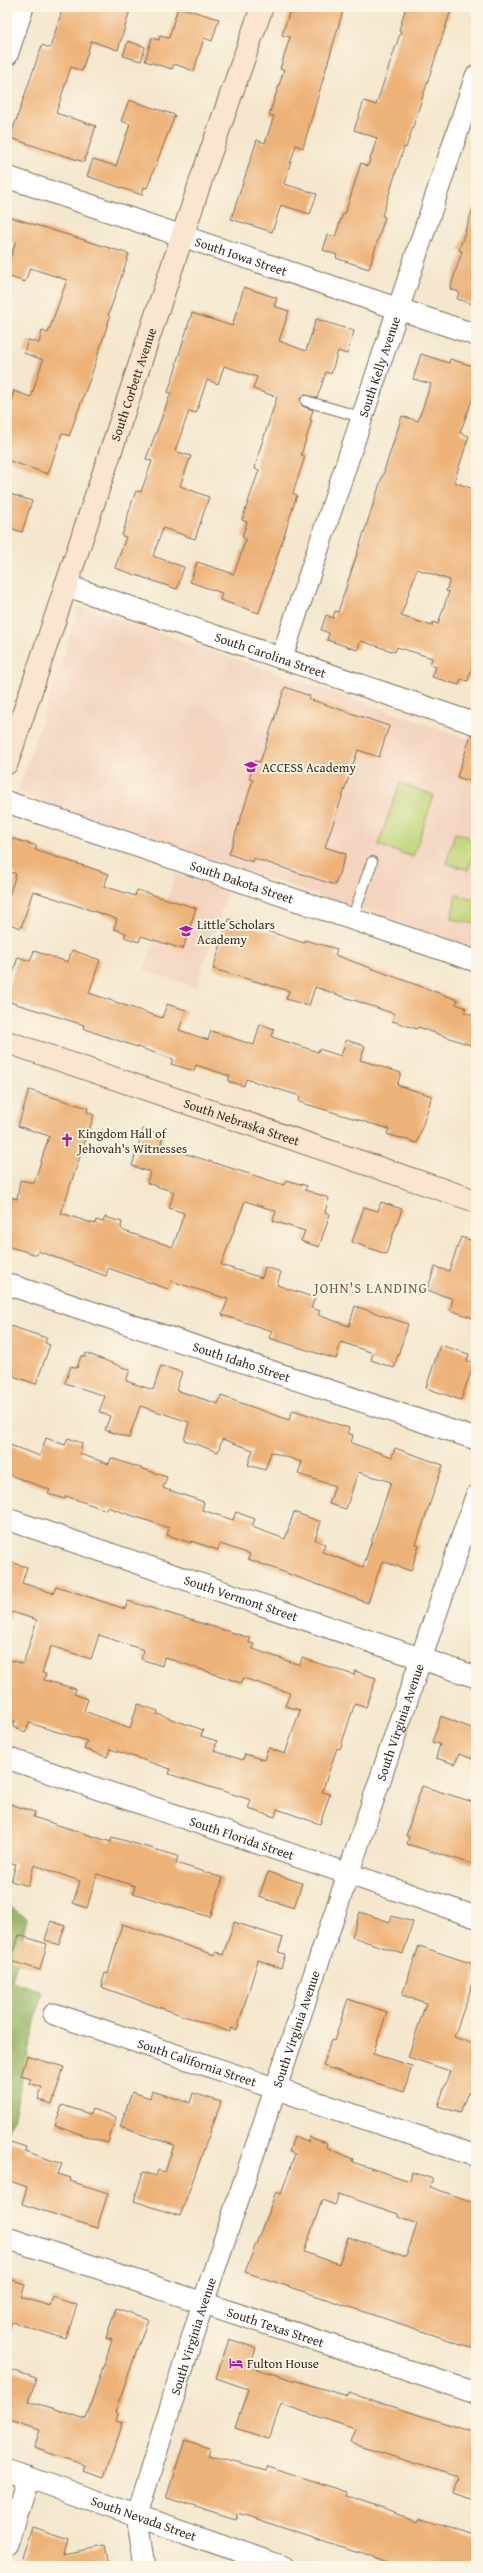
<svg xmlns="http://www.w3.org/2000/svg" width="483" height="2573" viewBox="0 0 483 2573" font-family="'Gentium Book Plus',serif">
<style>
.built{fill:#f3d4bf}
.green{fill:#c0d579;stroke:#7e804c}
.forest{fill:#98b669;stroke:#6a7044}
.building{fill:#edb278;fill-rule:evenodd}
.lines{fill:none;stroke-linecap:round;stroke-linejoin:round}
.lane-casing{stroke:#7c6c5b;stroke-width:12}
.street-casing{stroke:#7c6c5b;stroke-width:23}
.secondary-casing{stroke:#7c6c5b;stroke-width:24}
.lane{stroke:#fff;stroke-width:10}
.street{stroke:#fff;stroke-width:21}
.secondary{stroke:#fbe5cf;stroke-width:22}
.labels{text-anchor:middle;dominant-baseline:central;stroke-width:4;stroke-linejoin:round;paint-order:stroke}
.street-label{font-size:13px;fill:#3b2a1e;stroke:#fcf5e5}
.poi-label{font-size:13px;fill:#3b2a1e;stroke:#fcf5e5;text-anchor:start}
.neighbourhood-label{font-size:14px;letter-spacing:1px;fill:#795a3e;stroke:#fcf5e5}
</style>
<rect width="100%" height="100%" fill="#fcf5e5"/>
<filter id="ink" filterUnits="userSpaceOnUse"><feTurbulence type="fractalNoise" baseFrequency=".025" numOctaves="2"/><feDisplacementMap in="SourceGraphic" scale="8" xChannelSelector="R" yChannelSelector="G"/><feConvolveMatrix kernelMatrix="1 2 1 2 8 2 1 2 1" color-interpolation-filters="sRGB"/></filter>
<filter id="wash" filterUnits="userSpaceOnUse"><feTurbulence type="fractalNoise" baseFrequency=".012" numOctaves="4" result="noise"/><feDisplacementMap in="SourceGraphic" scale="16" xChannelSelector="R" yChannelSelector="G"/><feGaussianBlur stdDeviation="0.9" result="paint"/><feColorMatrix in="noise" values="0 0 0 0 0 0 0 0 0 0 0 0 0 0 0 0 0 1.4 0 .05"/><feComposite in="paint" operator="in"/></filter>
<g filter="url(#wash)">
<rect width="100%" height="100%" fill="#f4e7cd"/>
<g class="built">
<polygon points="80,606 476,741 476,949 17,793"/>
<polygon points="176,874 228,891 196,987 144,970"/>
</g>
<g class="green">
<polygon points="400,783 434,795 413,857 378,845"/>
<polygon points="455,833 467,836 475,848 468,870 446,863"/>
<polygon points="456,895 476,899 476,924 451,919"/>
</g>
<polygon class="forest" points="7,1905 27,1918 12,1981 42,1991 13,2120 7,2131"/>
<g id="blocks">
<g class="building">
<polygon points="63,7 131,7 118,50 91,41 82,71 71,67 56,113 96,126 84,162 10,138 42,45 50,48"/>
<polygon points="178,7 219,19 212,41 204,38 194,71 174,64 172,69 145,61 152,38 159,40 160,36 169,38"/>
<polygon points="291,7 344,7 303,148 296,145 285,180 284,184 317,194 310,214 281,205 272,232 231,219 257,140 265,143 274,116 269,115 284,70 280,69 290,37 282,35"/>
<polygon points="406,7 452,7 406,148 404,147 382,216 385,217 369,269 336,258 337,255 323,250 328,235 335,237 343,213 345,214 361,163 368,166 377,138 354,130 364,101 376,105 401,31 399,30"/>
<polygon points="128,41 145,47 141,61 123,56"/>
<polygon points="129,100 175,115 147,188 144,187 142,195 87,176 93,159 116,166 130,124 121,121"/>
<polygon points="473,208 476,208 476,305 457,299 459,292 450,289 462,251 459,250"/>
<polygon points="7,216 129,254 108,316 110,317 91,376 69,436 62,433 48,474 7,460 7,412 14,391 31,397 43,360 24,353 28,340 39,343 42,331 48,333 67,280 30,268 25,282 7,276 7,268 16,241 7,238"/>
<polygon points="244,287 277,298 274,306 289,311 279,341 306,351 316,319 354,331 347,354 338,351 331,374 326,372 317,398 305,395 300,399 302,406 313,410 310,420 312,420 301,455 305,456 293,493 297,495 259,613 220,600 222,593 190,582 197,562 234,574 246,539 242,537 247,522 242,520 259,470 255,469 259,452 277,397 253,389 257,377 224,366 218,384 207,380 196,413 189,411 175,451 191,456 180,486 209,497 195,539 163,528 153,556 184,567 177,589 115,568 126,537 122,536 131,505 136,491 141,492 152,461 146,459 171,393 168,392 177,365 176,364 192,313 232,326"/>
<path d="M421 354 449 363 450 359 476 367V401L472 400 460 433 469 436 454 482 476 490V654L468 681 461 679 459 685 432 677 436 667 430 665 432 658 397 647 395 652 361 641 357 650 327 640 329 633 321 630 326 615 333 618 335 611 338 612 402 416 418 421 431 384 413 379ZM417 569 450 580 446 591 449 592 438 624 433 622 432 626 401 616Z"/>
<polygon points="7,493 32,501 22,532 7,527"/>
<polygon points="285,687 310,696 309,699 389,726 379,757 358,750 325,847 346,854 335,885 253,858 252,862 229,854 253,780 249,779 255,761 260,762"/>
<polygon points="471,735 476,736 476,783 457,777"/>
<polygon points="7,837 37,846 35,850 109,874 104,886 135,896 137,890 196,908 183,949 141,936 139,942 124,937 126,933 114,929 117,919 33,891 21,928 7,923 7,902 16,874 7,871"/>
<polygon points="229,919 304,943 305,940 337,949 335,955 458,1000 456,1004 466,1008 464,1012 476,1016 476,1047 418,1027 417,1029 392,1021 395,1014 315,987 309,1006 286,999 289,991 213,969"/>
<polygon points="72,950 100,960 89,993 162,1018 167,1004 186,1010 179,1030 208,1040 211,1031 254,1045 260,1024 274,1029 272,1037 318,1052 319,1049 341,1056 346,1040 365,1046 360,1060 401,1073 397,1085 432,1096 417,1143 387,1134 389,1129 299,1102 300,1096 246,1079 244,1086 228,1081 230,1076 196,1065 194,1071 171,1064 173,1059 93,1032 83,1028 84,1025 7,1001 7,992 18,957 30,961 34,951 68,962"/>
<polygon points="29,1090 88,1108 87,1112 94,1115 61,1213 95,1224 96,1220 103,1222 105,1217 122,1222 121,1228 124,1231 173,1247 184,1213 169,1208 174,1192 147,1183 150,1172 132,1166 143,1129 163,1136 161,1144 174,1150 284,1185 286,1180 307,1186 305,1190 329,1198 325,1212 330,1214 319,1247 301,1241 305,1231 273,1221 276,1211 245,1201 221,1265 262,1278 265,1267 281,1272 277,1285 315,1298 311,1308 320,1311 318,1315 349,1326 355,1306 408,1324 394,1368 371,1360 373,1353 341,1342 336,1359 269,1338 272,1331 222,1315 228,1299 171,1281 168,1289 108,1268 106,1276 38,1251 37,1255 7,1246 7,1196 17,1199 20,1180 34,1183 49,1136 18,1126"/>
<polygon points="381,1202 402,1209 386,1254 352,1242 364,1207 378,1211"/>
<polygon points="461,1237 476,1242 476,1319 450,1310 453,1299 427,1290 435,1267 449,1271"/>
<polygon points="7,1325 47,1338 45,1343 50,1345 36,1384 7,1374"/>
<polygon points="440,1345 469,1354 467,1361 474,1363 461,1400 426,1388"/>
<polygon points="86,1353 130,1370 126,1381 153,1390 161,1366 182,1372 176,1390 218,1404 221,1396 289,1420 293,1410 349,1428 347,1433 353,1435 351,1443 392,1457 395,1448 443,1465 416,1544 419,1545 411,1571 382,1561 368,1603 248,1559 250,1554 220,1544 218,1550 191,1541 191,1543 167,1535 169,1528 107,1507 106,1510 66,1496 65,1499 48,1494 50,1490 7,1474 7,1444 40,1456 46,1438 65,1445 68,1438 82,1443 80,1454 109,1464 111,1458 167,1477 163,1488 204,1502 202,1510 233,1520 236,1512 255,1519 252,1527 285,1539 294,1512 321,1522 315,1540 325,1544 322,1552 363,1567 391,1482 358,1472 346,1509 329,1504 335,1486 298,1474 302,1462 271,1452 265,1470 248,1465 253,1450 222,1439 218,1452 184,1440 189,1422 140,1406 129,1438 105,1430 110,1416 99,1412 105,1396 65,1383 71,1366 77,1368 81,1356 85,1357"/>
<path d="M7 1561 27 1567 22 1583 53 1593 56 1586 125 1609 128 1601 250 1638 249 1643 254 1644 253 1649 300 1665 302 1658 354 1675 355 1671 376 1678 366 1707 355 1703 340 1749 337 1748 322 1792 330 1794 320 1824 277 1809 275 1817 248 1809 251 1800 169 1774 171 1769 110 1749 107 1757 84 1749 87 1741 29 1723 26 1732 13 1727 15 1721 7 1720V1659L23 1664 37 1620 12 1612 10 1619H7ZM99 1635 144 1650 141 1659 162 1666 164 1657 241 1683 243 1678 290 1693 285 1706 300 1710 285 1754 268 1748 264 1760 245 1754 243 1760 214 1751 217 1741 201 1736 203 1730 157 1714 158 1711 138 1704 130 1728 84 1711 88 1699 74 1694 76 1689 44 1680 46 1674 42 1673 51 1646 91 1659Z"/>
<polygon points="441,1716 476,1730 476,1760 459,1754 455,1764 436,1758 440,1744 432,1742"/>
<polygon points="422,1786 476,1803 476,1865 407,1844 409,1837 406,1836"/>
<polygon points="7,1803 35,1812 33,1817 111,1842 112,1837 178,1856 176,1863 223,1878 210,1917 133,1893 135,1886 97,1874 87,1908 73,1903 80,1881 34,1865 28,1886 11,1881 16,1864 7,1862"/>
<polygon points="268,1872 302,1883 294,1908 259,1897"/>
<polygon points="360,1912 390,1922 392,1916 413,1922 403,1954 352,1937"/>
<polygon points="51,1921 65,1926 59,1945 45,1940"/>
<polygon points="234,1922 283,1938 278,1952 285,1954 281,1968 258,1960 237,2030 231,2028 230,2032 101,1987 105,1973 108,1974 122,1924 215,1955 216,1952 223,1955"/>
<polygon points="19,1935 47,1944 40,1970 11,1961"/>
<polygon points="419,1946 476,1965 476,1974 454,2037 476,2045 476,2095 468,2092 460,2113 438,2106 450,2071 408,2057 426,2003 402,1995"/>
<polygon points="348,1999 387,2012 373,2054 412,2066 404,2092 323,2066 331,2040 334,2041"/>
<polygon points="27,2056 64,2067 52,2104 38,2100 42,2087 29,2083 31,2079 21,2076"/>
<polygon points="152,2091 190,2103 193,2093 221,2102 180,2216 134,2201 143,2172 156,2176 158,2170 165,2172 174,2145 120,2127 132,2092 150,2098"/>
<polygon points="62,2105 90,2114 92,2109 116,2117 108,2143 55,2126"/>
<path d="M294 2137 308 2142 309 2137 327 2143 326 2147 353 2159 352 2162 410 2181 412 2172 433 2179 430 2187 476 2203V2349L245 2272 276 2192 281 2194 295 2154 289 2152ZM339 2194 398 2214V2217L417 2224 406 2257 348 2237 339 2264 304 2252 322 2200 335 2205Z"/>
<polygon points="7,2141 26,2147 25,2151 62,2164 58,2174 71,2178 70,2181 108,2193 97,2228 22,2204 27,2187 7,2180"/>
<polygon points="10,2279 25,2284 21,2297 50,2306 53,2297 77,2305 66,2339 12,2322 10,2329 7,2328 7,2290"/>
<polygon points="116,2308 148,2319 115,2412 118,2414 116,2421 123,2423 104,2477 83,2470 85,2465 34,2448 40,2430 7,2419 7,2385 12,2370 36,2378 29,2401 86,2419 112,2340 106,2338"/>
<polygon points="229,2339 256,2348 250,2367 337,2393 348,2396 349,2393 476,2433 476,2500 453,2493 458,2477 350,2443 355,2429 281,2404 269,2439 235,2428 248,2389 216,2378"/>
<polygon points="185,2440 210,2448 208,2455 266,2471 268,2466 347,2492 345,2496 417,2521 418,2518 476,2537 476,2566 398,2566 238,2513 237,2519 166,2498"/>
<polygon points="32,2527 69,2539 65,2554 105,2546 109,2566 32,2566 21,2562"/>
</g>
</g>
</g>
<g filter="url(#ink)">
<use href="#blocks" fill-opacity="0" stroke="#7c6c5b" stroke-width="1"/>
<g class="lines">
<g class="lane-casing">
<g id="lane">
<polyline points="306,401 361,417"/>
<polyline points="352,919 372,862"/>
</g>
</g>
<g class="street-casing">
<g id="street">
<polyline points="7,55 23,7"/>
<path id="s1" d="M7 177 476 335"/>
<path id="s2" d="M65 585 476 724"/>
<path id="s3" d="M282 657 476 76"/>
<path id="s4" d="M7 802 476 961"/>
<path id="s5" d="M7 1284 476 1439"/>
<path id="s6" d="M7 1519 476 1677"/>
<path id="s7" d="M7 1758 476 1917"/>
<path id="s8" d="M54 2014 476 2156"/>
<path id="s9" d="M7 2238 476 2393"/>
<path id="s10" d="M7 2470 281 2566"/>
<polyline points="7,2544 28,2477"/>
<path id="s11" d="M145 2566 137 2514 203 2303 476 1496"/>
</g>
</g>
<g class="secondary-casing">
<g id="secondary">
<path id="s12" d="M7 763 203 174 262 7"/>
<path id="s13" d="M7 1042 476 1201"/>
</g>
</g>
<use href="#lane" class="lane"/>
<use href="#street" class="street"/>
<use href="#secondary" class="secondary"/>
</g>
</g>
<defs>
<g id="school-bare" transform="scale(1.08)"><path d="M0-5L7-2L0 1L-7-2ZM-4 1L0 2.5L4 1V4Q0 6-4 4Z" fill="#b5179e" stroke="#fcf5e5" stroke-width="2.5" paint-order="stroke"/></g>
<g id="church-bare" transform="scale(1.08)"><path d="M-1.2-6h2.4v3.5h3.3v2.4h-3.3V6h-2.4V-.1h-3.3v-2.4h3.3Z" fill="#b5179e" stroke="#fcf5e5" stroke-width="2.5" paint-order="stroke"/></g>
<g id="hotel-bare" transform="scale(1.08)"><path d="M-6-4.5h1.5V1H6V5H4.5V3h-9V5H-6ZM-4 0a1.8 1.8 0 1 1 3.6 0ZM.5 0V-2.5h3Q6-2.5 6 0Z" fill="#b5179e" stroke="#fcf5e5" stroke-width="2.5" paint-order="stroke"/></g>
</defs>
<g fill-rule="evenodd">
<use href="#school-bare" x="251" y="767"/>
<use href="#school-bare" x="186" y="931"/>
<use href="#church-bare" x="67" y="1140"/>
<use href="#hotel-bare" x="236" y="2363"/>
</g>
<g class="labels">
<g class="street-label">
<text stroke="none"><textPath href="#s1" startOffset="247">South Iowa Street</textPath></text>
<text stroke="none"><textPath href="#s3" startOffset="306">South Kelly Avenue</textPath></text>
<text stroke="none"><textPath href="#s12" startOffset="399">South Corbett Avenue</textPath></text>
<text stroke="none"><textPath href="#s2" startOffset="217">South Carolina Street</textPath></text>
<text stroke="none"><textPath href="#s4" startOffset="248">South Dakota Street</textPath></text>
<text stroke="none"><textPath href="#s13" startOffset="248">South Nebraska Street</textPath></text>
<text stroke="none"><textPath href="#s5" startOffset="247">South Idaho Street</textPath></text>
<text stroke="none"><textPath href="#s6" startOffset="247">South Vermont Street</textPath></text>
<text stroke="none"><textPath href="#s11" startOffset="887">South Virginia Avenue</textPath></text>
<text stroke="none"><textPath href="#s7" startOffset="248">South Florida Street</textPath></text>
<text stroke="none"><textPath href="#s11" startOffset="563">South Virginia Avenue</textPath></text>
<text stroke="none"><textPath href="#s8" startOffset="151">South California Street</textPath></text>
<text stroke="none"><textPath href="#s9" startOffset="283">South Texas Street</textPath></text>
<text stroke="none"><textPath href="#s11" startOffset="239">South Virginia Avenue</textPath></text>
<text stroke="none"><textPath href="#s10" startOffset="145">South Nevada Street</textPath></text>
</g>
<g class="poi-label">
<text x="262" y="767">ACCESS Academy</text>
<text x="197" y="924">Little Scholars<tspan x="197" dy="15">Academy</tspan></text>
<text x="78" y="1133">Kingdom Hall of<tspan x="78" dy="15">Jehovah's Witnesses</tspan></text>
<text x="247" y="2363">Fulton House</text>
</g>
<g class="neighbourhood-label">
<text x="371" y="1288">JOHN'S LANDING</text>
</g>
</g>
<rect width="483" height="2573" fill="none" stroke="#fcf5e5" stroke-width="24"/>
</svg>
